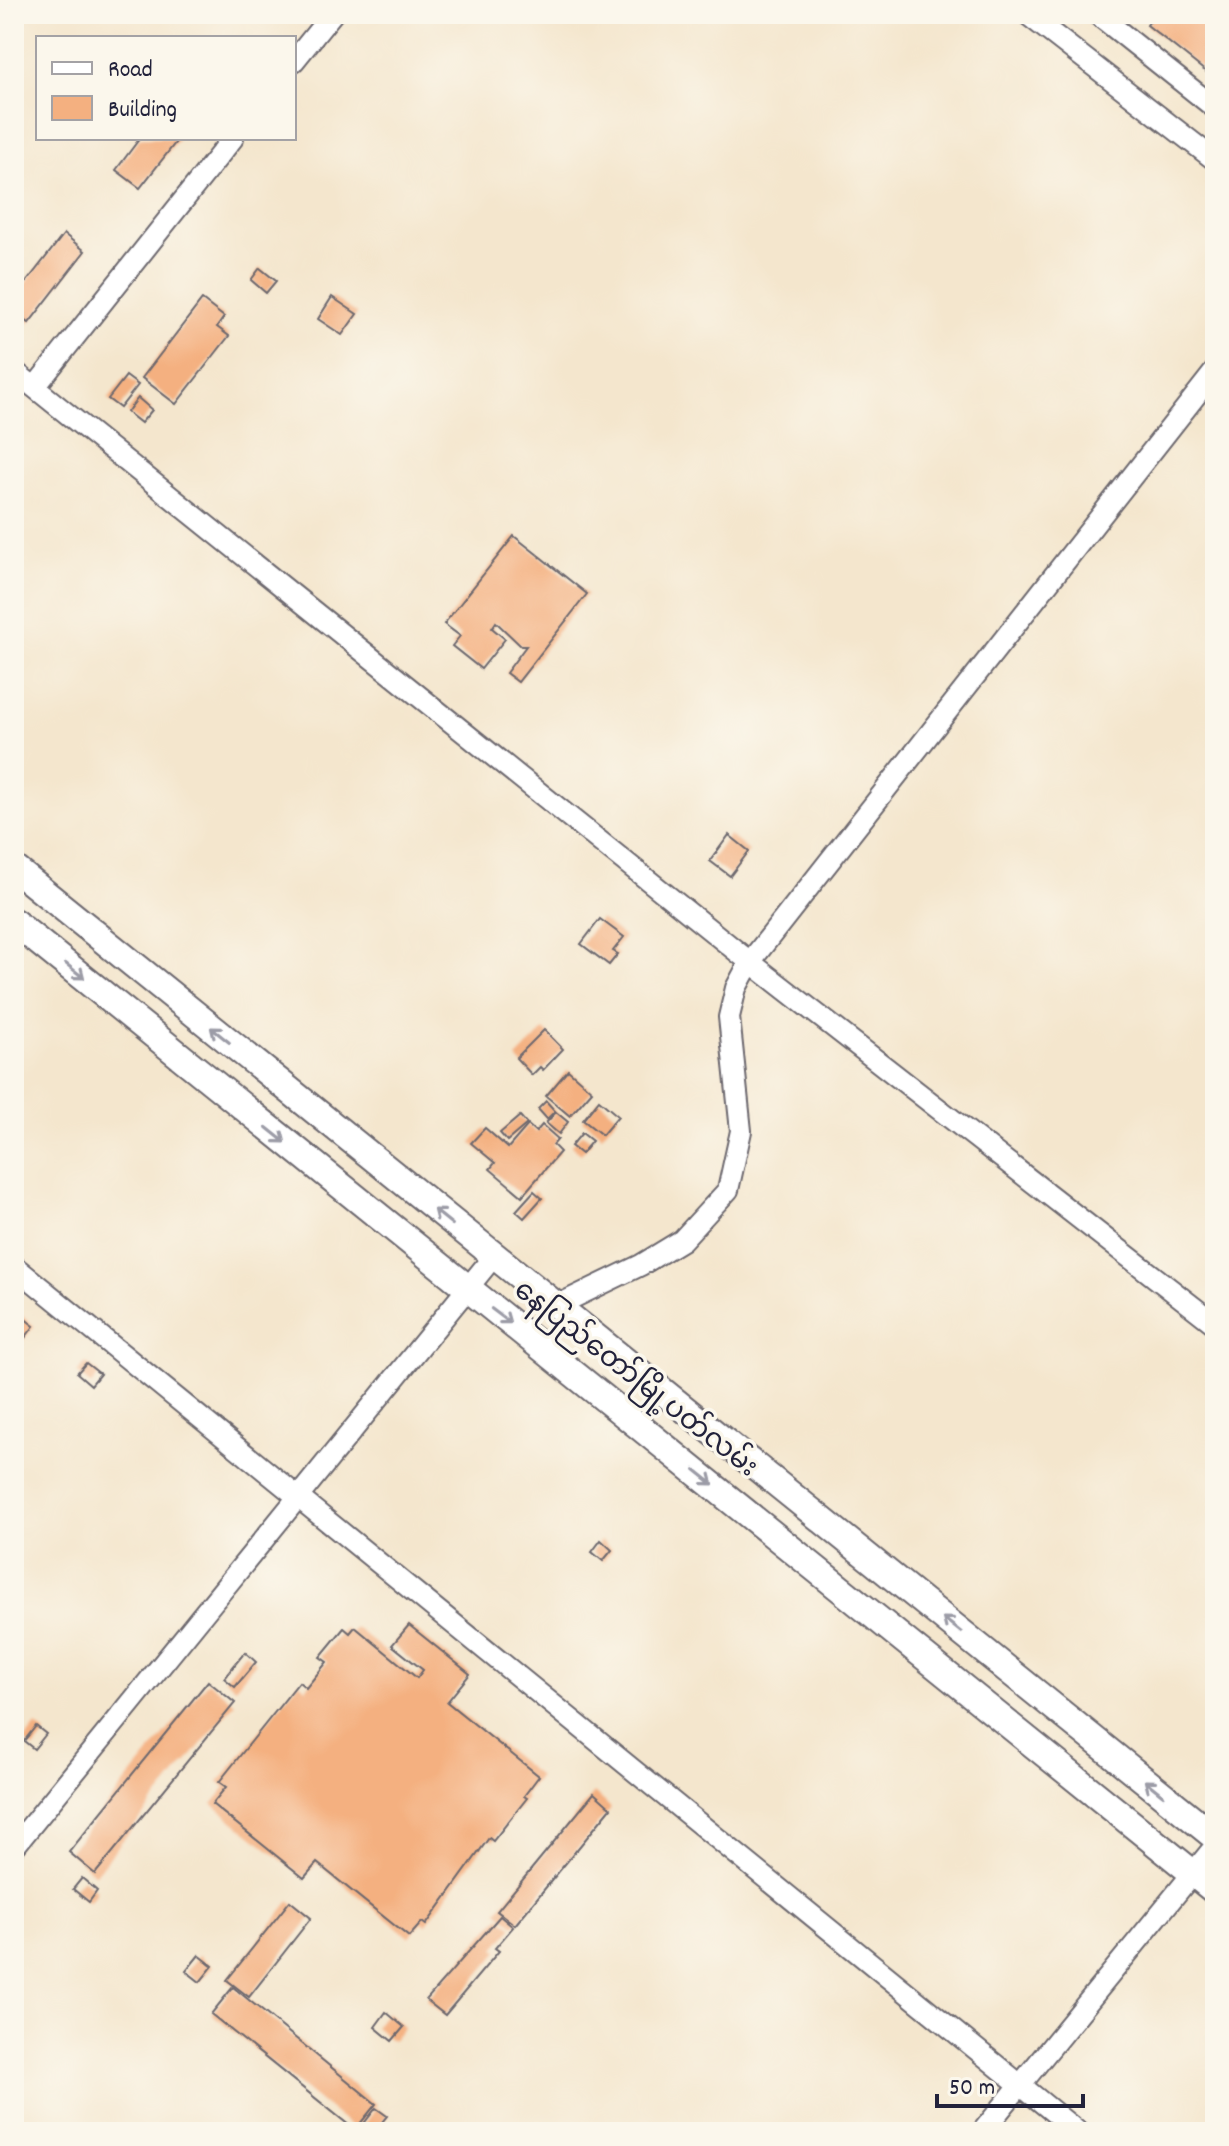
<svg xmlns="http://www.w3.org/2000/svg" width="1229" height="2146" viewBox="0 0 1229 2146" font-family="Dekko,'Noto Sans Myanmar',sans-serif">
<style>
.building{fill:#f4b080}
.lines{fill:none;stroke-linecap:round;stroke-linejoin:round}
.minor-casing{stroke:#6c676e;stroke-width:24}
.major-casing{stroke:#6c676e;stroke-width:30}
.minor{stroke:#fff;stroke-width:20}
.major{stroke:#fff;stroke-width:26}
.oneway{stroke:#9c9ca7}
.labels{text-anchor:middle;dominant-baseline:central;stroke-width:7;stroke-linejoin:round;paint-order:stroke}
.street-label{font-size:28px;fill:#22223b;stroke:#fbf7ec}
</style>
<rect width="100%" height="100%" fill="#fbf7ec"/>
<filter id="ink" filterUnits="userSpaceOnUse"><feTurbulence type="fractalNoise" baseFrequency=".0125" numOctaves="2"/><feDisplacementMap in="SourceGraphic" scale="16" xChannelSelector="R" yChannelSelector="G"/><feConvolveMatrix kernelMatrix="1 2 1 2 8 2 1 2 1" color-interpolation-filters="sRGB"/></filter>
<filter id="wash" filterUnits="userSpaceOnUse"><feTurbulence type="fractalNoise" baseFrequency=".006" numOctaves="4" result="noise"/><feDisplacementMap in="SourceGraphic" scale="32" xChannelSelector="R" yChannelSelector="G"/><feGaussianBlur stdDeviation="1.8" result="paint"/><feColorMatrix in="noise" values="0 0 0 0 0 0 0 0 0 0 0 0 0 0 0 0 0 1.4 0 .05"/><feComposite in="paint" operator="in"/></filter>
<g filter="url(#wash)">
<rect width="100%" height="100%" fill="#f4e6cd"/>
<g id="blocks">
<g class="building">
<polygon points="1155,14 1215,14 1215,79 1147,25"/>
<polygon points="140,138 179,138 140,188 116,170"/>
<polygon points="64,234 85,251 29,323 14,312 14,298"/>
<polygon points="260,268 276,281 266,293 251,280"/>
<polygon points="332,297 357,314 342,335 318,319"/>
<polygon points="202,300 224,317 217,327 229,336 176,404 142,378"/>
<polygon points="126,376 138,385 120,408 108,399"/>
<polygon points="138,398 152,410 141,423 127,412"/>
<polygon points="514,536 587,594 518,682 506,673 526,646 521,646 496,622 492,628 505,639 481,669 452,646 460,636 444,624"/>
<polygon points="729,835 749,851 730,876 710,861"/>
<polygon points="600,919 624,937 613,951 618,954 609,965 581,944"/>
<polygon points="544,1030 563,1049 543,1070 540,1067 532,1075 516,1058"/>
<polygon points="568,1070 592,1091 570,1116 546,1096"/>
<polygon points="599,1100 618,1116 602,1135 583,1120"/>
<polygon points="546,1101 555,1111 547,1119 538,1109"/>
<polygon points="556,1112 568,1122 559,1134 546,1123"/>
<polygon points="520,1116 527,1124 507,1141 500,1133"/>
<polygon points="528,1125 536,1132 542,1125 558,1139 553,1145 560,1152 522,1196 490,1169 495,1163 471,1143 485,1128 508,1148"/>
<polygon points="582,1133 592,1141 581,1154 571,1146"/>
<polygon points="534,1191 542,1198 524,1218 516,1211"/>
<polygon points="14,1310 34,1326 18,1347 14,1344"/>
<polygon points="86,1363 100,1374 91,1385 77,1373"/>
<polygon points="601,1540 612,1550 603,1561 592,1552"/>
<polygon points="409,1625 470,1674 447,1702 539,1776 524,1796 527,1798 493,1841 489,1838 426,1925 422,1922 409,1937 317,1863 304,1878 212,1804 226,1787 219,1782 299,1682 306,1688 327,1662 320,1657 344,1628 350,1633 355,1627 417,1678 423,1670 392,1645"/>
<polygon points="245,1652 256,1662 235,1687 224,1678"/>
<polygon points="208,1681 235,1703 95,1874 69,1852"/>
<polygon points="36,1726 46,1734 34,1749 24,1741"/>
<polygon points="594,1793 611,1808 515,1925 497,1911"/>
<polygon points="82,1878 97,1891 89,1902 73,1889"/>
<polygon points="290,1901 311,1918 249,1997 227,1980"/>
<polygon points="500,1916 513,1927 495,1948 499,1951 445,2015 426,2000"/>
<polygon points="199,1955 213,1966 200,1982 186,1971"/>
<polygon points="233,1987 376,2104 355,2130 211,2014"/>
<polygon points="386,2012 404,2027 392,2041 375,2027"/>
<polygon points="376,2108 387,2116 374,2132 369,2132 362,2126"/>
</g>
</g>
</g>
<g filter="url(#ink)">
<use href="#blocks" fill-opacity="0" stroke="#6c676e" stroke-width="2"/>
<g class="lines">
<g class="minor-casing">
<g id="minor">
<polyline points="1027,14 1215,160"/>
<polyline points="1097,14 1215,108"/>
<polyline points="294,61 332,14"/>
<polyline points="14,371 750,962 1215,1324"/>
<polyline points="35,387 233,138"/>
<polyline points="14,1266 1078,2132"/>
<polyline points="556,1306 641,1265 682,1240 728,1190 741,1131 729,1017 736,988 750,962 1215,371"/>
<polyline points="14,1847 493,1257"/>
<polyline points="982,2132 1215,1846"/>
</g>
</g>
<g class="major-casing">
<g id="major">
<polyline points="14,868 1215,1837"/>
<polyline points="14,922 1215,1891"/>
</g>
</g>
<use href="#minor" class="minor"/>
<use href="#major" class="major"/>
</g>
<defs><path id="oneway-shaft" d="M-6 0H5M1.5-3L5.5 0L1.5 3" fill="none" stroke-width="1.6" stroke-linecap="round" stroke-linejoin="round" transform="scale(2)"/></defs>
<g class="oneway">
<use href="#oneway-shaft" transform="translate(75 971) rotate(39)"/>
<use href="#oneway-shaft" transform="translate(220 1035) rotate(-141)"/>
<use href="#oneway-shaft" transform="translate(276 1135) rotate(39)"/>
<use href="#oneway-shaft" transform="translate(443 1217) rotate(-141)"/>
<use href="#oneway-shaft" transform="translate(501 1316) rotate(37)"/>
<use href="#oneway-shaft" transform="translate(704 1477) rotate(39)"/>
<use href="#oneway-shaft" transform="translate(952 1625) rotate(-141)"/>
<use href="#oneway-shaft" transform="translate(1154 1788) rotate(-141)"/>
</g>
</g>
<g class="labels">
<g class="street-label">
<text transform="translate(634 1381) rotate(38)">နေပြည်တော်မြို့ပတ်လမ်း</text>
</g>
</g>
<rect width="1229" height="2146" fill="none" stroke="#fbf7ec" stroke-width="48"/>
<rect x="36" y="36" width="260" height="104" fill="#fbf7ec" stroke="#a4a2a5" stroke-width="2"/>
<rect x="52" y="62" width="40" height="12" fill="#ffffff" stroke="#a4a2a5" stroke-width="2"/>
<text x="108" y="76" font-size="24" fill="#22223b">Road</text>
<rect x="52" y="96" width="40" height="24" fill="#f4b080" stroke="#a4a2a5" stroke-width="2"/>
<text x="108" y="116" font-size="24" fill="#22223b">Building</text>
<path d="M937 2094v12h146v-12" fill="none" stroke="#22223b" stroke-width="4"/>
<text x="949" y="2094" font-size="24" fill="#22223b" stroke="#fbf7ec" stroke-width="6" paint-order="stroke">50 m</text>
</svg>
